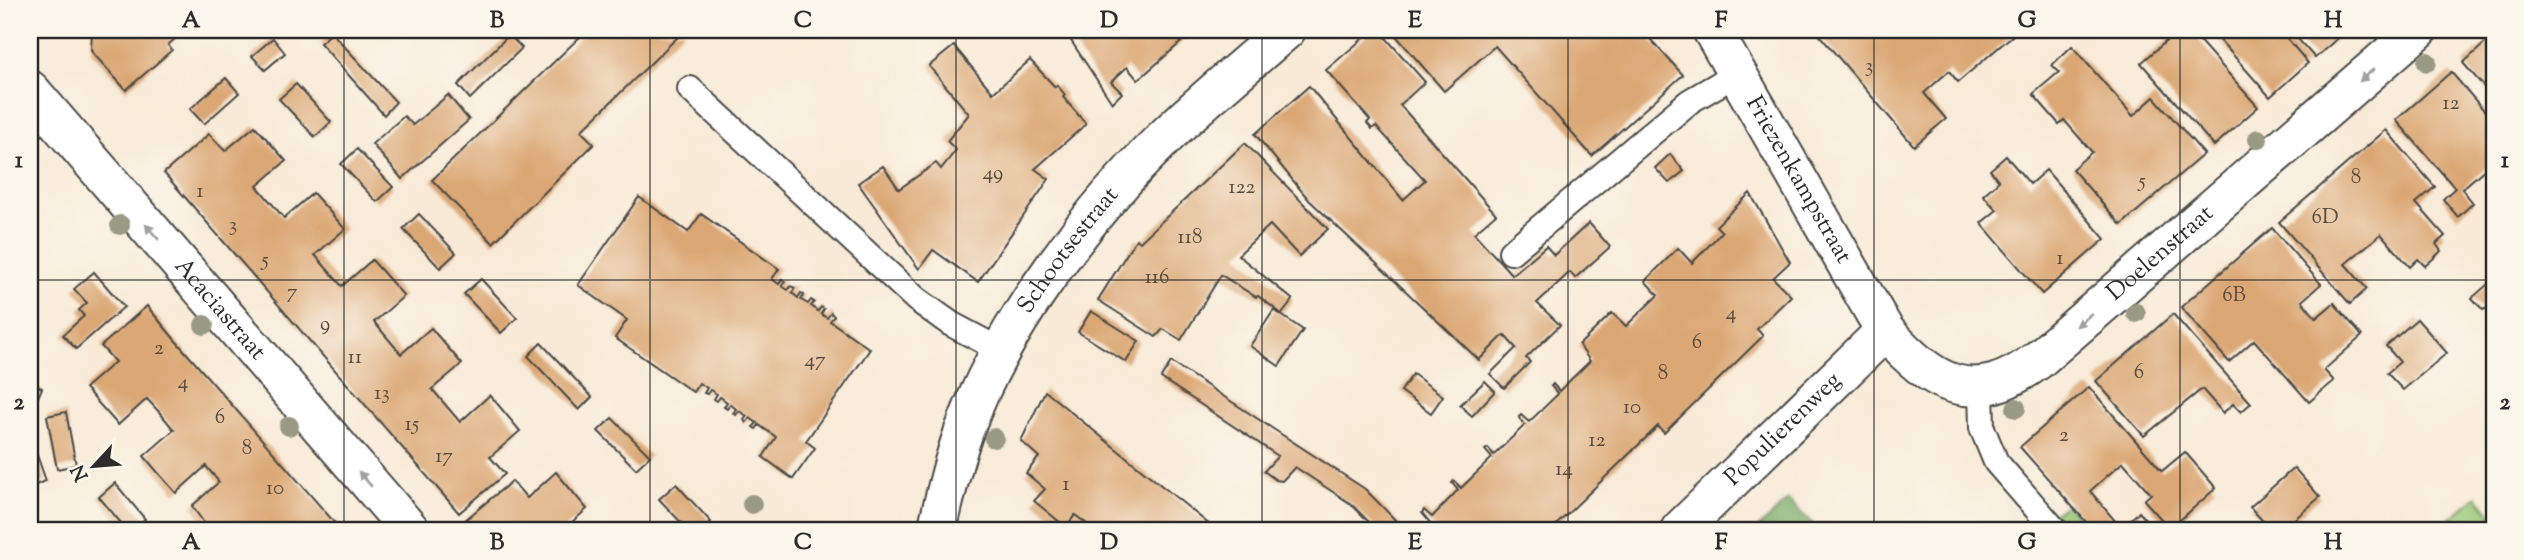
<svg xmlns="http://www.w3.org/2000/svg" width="2524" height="560" viewBox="0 0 2524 560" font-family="'Sorts Mill Goudy',serif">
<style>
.green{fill:#95c575;stroke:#607850;stroke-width:2}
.forest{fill:#78aa66;stroke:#526a48;stroke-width:2}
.building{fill:#dba775}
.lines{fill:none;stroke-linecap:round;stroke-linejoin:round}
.service-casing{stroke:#4a4845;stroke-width:28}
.minor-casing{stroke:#4a4845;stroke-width:42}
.tertiary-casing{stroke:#4a4845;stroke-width:42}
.service{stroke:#fff;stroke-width:24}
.minor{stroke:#fff;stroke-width:38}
.tertiary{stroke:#fff;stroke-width:38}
.tree{fill:#999a84}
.oneway{fill:#a0a0a0}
.grid{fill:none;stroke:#2b2b2b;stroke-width:2;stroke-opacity:0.55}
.labels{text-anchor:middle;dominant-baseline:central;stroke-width:6;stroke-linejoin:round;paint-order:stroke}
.number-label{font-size:21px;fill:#574a3e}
.street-label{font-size:24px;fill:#2b2b2b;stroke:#fbf7ec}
.neatline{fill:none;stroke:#2b2b2b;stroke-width:2.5}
.grid-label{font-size:23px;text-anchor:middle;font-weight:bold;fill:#2b2b2b}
</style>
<rect width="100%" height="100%" fill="#fbf7ec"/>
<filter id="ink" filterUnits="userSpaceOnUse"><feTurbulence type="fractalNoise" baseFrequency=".0143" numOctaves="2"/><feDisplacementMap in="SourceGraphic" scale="14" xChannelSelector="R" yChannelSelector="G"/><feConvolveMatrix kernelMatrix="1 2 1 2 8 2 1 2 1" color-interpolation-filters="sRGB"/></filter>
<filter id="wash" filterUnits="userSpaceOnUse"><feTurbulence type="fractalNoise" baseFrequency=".00686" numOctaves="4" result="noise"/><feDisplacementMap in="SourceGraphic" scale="28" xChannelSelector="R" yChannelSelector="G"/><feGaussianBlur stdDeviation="1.57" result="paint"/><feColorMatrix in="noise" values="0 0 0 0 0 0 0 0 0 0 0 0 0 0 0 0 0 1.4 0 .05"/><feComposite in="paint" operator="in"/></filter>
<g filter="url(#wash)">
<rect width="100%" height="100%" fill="#f8ead7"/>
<g class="green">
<polygon points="2477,496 2494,519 2494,530 2437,530"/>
<polygon points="2067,505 2090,530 2027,530"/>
</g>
<polygon class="forest" points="1788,500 1819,530 1756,530"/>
<g id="blocks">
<g class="building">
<polygon points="92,30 185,30 168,45 172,50 126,90 91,51"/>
<polygon points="587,30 685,30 581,131 594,144 493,243 432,180"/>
<polygon points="1064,30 1195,30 1138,80 1127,67 1111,82 1122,93 1112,103"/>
<polygon points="1373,30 1379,30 1425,82 1400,105 1496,214 1474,233 1512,275 1546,246 1554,255 1589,223 1610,247 1575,278 1570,272 1537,303 1560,325 1526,358 1530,362 1504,388 1490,374 1516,348 1504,335 1479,360 1309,200 1255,134 1309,86 1403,200 1425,180 1376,126 1372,129 1367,123 1370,120 1326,70"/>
<polygon points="1391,30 1642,30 1683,75 1592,156 1495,46 1444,91"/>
<polygon points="1815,30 2019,30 1958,82 1949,71 1924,93 1946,119 1914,146"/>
<polygon points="2179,30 2190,30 2258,107 2214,146 2141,63"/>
<polygon points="2211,30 2280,30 2308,63 2270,97"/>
<polygon points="2290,30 2347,30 2315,58"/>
<polygon points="332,33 396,102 384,115 320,43"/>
<polygon points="509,35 522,48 470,99 458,85"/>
<polygon points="2494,35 2494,98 2463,63"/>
<polygon points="273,38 285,53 265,70 252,56"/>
<polygon points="954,46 993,93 1030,60 1055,87 1057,85 1065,95 1063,97 1086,124 1035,169 1049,179 978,282 933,250 919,269 858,183 883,166 899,189 936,163 941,169 956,150 947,141 969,114 929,66"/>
<polygon points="2072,46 2133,116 2154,97 2204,154 2121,225 2072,169 2092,152 2064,120 2059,124 2033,94 2059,72 2052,65"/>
<polygon points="2451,72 2494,122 2494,161 2462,189 2473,203 2458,217 2443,199 2455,188 2396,120"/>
<polygon points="226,78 239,93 204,124 190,109"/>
<polygon points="296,84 331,122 315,137 279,99"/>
<polygon points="448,95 469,120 402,179 372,144 404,116 413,125"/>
<polygon points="255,126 286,161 257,186 284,218 313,193 345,229 315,255 328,270 342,286 372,260 404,296 374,322 401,354 431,328 462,364 432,389 460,422 490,395 520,431 490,457 505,474 459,513 164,173 209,134 225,151"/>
<polygon points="2386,130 2435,187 2416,203 2445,236 2436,244 2441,251 2435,257 2425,266 2418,259 2410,267 2381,234 2345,264 2367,289 2350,304 2279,222"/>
<polygon points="1245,143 1328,229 1299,256 1270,225 1238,255 1293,300 1282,314 1258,296 1256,297 1221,275 1181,340 1163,329 1156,337 1098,300 1136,239 1140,242"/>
<polygon points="357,149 393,187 377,202 341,164"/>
<polygon points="1670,154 1684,171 1669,183 1655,168"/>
<polygon points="2006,156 2030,184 2046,170 2105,239 2042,294 1981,223 1997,210 1983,195 1999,181 1990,170"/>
<polygon points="1750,193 1790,262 1773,278 1791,296 1757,329 1763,336 1664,433 1658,426 1551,530 1436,530 1422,513 1424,510 1432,517 1458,490 1452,483 1454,481 1461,488 1492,458 1485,450 1488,448 1494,455 1525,425 1519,418 1521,415 1529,422 1558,394 1551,386 1553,384 1559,391 1590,361 1579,345 1612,313 1626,326 1658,295 1645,281 1678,248 1692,263 1722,232 1716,226"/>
<polygon points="639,197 688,232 701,214 779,269 772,279 779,284 782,279 785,281 782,286 788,290 791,286 795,288 792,293 798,298 801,293 804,295 801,300 808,304 811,300 814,302 811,306 818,311 821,307 824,309 821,314 827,318 831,313 834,316 830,321 870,349 806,441 815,448 793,479 763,457 776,437 759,425 756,429 753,427 757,423 750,418 746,423 744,420 747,416 739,411 736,415 733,413 736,409 730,404 727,409 724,407 727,402 720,397 717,401 714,399 717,394 710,390 707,394 704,393 707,388 699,383 693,392 615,338 627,320 578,285"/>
<polygon points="419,214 456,253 440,268 403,229"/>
<polygon points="2272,228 2321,284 2302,301 2316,318 2334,303 2362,336 2324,370 2334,381 2309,402 2254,340 2229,362 2181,307"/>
<polygon points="94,272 124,307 76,349 63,335 84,316 79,310 87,303 74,289"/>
<polygon points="481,279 517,318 501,333 464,294"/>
<polygon points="2488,284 2494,290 2494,305 2483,310 2472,298"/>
<polygon points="147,306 176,341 341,530 209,530 192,506 219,482 206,466 176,493 160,475 144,456 174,430 161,414 147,399 118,425 85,388 115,362 101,346"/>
<polygon points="1274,310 1303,330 1279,366 1250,346"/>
<polygon points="1091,311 1139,341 1126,362 1078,332"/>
<polygon points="2173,314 2251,403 2241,412 2233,404 2223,413 2202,389 2144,436 2096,381"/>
<polygon points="2417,319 2447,353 2403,390 2387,373 2400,362 2386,346"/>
<polygon points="541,343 592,397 579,410 528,356"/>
<polygon points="1171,362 1365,489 1405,530 1377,530 1351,504 1295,467 1282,481 1276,480 1264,471 1278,456 1161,378"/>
<polygon points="1413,374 1443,396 1431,413 1401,391"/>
<polygon points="1485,381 1495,391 1472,416 1460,405"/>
<polygon points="30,382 42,388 30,416"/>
<polygon points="2089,387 2162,471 2185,452 2216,488 2170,529 2144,500 2151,494 2123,462 2090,491 2121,528 2139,512 2155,530 2093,530 2020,447"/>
<polygon points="1045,391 1178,499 1216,530 1095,530 1075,515 1066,527 1034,501 1045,489 1026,473 1039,457 1021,441"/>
<polygon points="66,412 76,465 57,469 47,416"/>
<polygon points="612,418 650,456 636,469 598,431"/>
<polygon points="30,435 46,481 30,487"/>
<polygon points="2294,468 2320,497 2282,530 2271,530 2250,507"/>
<polygon points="556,472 587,509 563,530 474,530 465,520 512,481 527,498"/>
<polygon points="115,483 145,519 132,530 127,530 99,497"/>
<polygon points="676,484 711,522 702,530 688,530 659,499"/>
</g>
</g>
</g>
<g filter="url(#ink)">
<use href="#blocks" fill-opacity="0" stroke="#4a4845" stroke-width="2"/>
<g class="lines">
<g class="service-casing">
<g id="service">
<polyline points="690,89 916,299 951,324 1002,351"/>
<polyline points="1511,252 1690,101 1738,73"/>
<polyline points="1981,387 1982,428 1996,462 2055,530"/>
</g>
</g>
<g class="minor-casing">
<g id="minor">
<path id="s1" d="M1712 30 1885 331C1934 385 1973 409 2038 360L2418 30"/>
<path id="s2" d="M30 90 410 530"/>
<path id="s3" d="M1680 530 1885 331"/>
</g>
</g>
<g class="tertiary-casing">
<g id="tertiary">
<path id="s4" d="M937 530C947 489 956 447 973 408 1011 316 1092 208 1163 139 1202 101 1245 66 1286 30"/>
</g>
</g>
<use href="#service" class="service"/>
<use href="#minor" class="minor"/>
<use href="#tertiary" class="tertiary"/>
</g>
<g class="tree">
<circle cx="2427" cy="62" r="10"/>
<circle cx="2258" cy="139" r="10"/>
<circle cx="120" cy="225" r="10"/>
<circle cx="2136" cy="313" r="10"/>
<circle cx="204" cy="325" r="10"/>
<circle cx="2016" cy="408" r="10"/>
<circle cx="289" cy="426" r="10"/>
<circle cx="994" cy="438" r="10"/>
<circle cx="752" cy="504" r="10"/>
</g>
<defs><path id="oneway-solid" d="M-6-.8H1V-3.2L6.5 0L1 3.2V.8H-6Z" transform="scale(1.75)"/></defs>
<g class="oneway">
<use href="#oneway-solid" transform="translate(2367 75) rotate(139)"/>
<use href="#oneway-solid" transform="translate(152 232) rotate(-131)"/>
<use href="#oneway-solid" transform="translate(2084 320) rotate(139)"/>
<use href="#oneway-solid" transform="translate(365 479) rotate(-131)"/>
</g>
</g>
<path class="grid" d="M344 30V530M650 30V530M956 30V530M1262 30V530M1568 30V530M1874 30V530M2180 30V530M30 280H2494"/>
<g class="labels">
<g class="number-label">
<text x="1869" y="67">3</text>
<text x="2451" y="104">12</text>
<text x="993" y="174">49</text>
<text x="2356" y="178">8</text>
<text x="2142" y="182">5</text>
<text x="1242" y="188">122</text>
<text x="200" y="192">1</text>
<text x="2325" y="218">6D</text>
<text x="233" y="226">3</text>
<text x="1190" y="238">118</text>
<text x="2060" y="259">1</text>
<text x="265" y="261">5</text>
<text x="1157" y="278">116</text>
<text x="292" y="293">7</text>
<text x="2234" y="296">6B</text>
<text x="1731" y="314">4</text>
<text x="325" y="325">9</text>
<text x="1697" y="343">6</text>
<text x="159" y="349">2</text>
<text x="355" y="358">11</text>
<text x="815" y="361">47</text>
<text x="2139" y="373">6</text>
<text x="1663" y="374">8</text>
<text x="183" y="383">4</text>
<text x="382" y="394">13</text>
<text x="1632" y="408">10</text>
<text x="220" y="418">6</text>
<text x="412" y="425">15</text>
<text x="2064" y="436">2</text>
<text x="1597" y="441">12</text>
<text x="247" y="449">8</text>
<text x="444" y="457">17</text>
<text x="1564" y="470">14</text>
<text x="1066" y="485">1</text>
<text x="275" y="489">10</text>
</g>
<g class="street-label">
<text stroke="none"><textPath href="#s1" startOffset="173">Friezenkampstraat</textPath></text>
<text stroke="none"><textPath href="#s4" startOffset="312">Schootsestraat</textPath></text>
<text stroke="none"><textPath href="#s1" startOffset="688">Doelenstraat</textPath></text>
<text stroke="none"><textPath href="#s2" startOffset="290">Acaciastraat</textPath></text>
<text stroke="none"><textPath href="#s3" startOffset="144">Populierenweg</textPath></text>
</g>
</g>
<rect width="2524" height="560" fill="none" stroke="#fbf7ec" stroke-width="77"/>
<g transform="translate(94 466) rotate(244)" stroke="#fbf7ec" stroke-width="5" paint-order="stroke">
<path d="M0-5L12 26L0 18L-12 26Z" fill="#2b2b2b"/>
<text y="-10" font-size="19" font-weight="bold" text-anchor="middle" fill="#2b2b2b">N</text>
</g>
<rect x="38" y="38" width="2448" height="484" class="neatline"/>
<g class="grid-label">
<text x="191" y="27">A</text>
<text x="497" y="27">B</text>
<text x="803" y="27">C</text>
<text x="1109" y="27">D</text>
<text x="1415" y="27">E</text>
<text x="1721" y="27">F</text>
<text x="2027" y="27">G</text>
<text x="2333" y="27">H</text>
<text x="19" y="167">1</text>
<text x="2505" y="167">1</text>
<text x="19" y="409">2</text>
<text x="2505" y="409">2</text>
<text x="191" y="549">A</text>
<text x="497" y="549">B</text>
<text x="803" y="549">C</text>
<text x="1109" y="549">D</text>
<text x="1415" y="549">E</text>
<text x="1721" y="549">F</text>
<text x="2027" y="549">G</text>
<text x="2333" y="549">H</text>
</g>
</svg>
